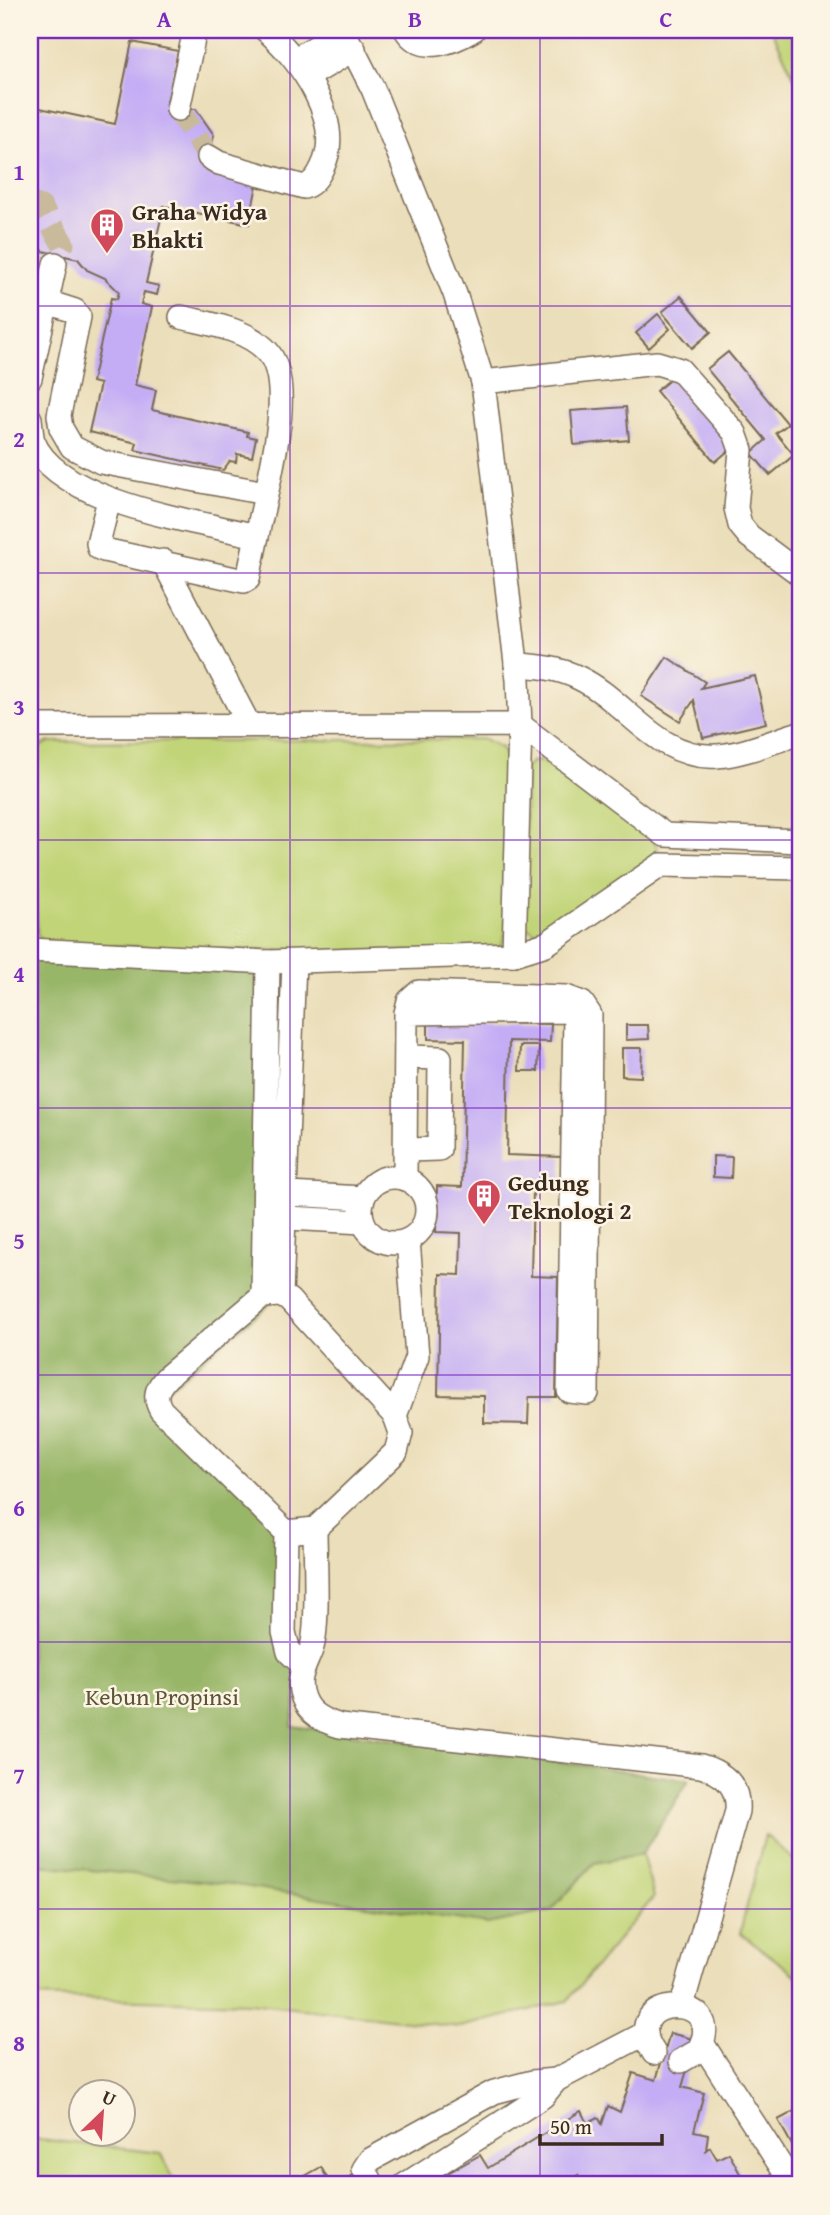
<svg xmlns="http://www.w3.org/2000/svg" width="830" height="2215" viewBox="0 0 830 2215" font-family="'Gentium Book Plus',serif">
<style>
.green{fill:#c1d477;stroke:#7e7f4a;stroke-width:2}
.forest{fill:#98b668;stroke:#6a7043;stroke-width:2}
.building{fill:#c4adf5}
.lines{fill:none;stroke-linecap:round;stroke-linejoin:round}
.minor-tunnel{stroke:#c8ba9b;stroke-width:23;stroke-dasharray:23 11;stroke-linecap:butt}
.minor-casing{stroke:#796955;stroke-width:26}
.minor{stroke:#fff;stroke-width:23}
.grid{fill:none;stroke:#7b2cbf;stroke-width:2;stroke-opacity:0.55}
.labels{text-anchor:middle;dominant-baseline:central;stroke-width:5;stroke-linejoin:round;paint-order:stroke}
.poi-label{font-size:24px;font-weight:bold;fill:#3b2a1e;stroke:#fcf5e5;text-anchor:start}
.park-label{font-size:24px;fill:#5c5434;stroke:#fcf5e5}
.neatline{fill:none;stroke:#7b2cbf;stroke-width:2.5}
.grid-label{font-size:23px;text-anchor:middle;font-weight:bold;fill:#7b2cbf}
</style>
<rect width="100%" height="100%" fill="#fcf5e5"/>
<filter id="ink" filterUnits="userSpaceOnUse"><feTurbulence type="fractalNoise" baseFrequency=".0143" numOctaves="2"/><feDisplacementMap in="SourceGraphic" scale="14" xChannelSelector="R" yChannelSelector="G"/><feConvolveMatrix kernelMatrix="1 2 1 2 8 2 1 2 1" color-interpolation-filters="sRGB"/></filter>
<filter id="wash" filterUnits="userSpaceOnUse"><feTurbulence type="fractalNoise" baseFrequency=".00686" numOctaves="4" result="noise"/><feDisplacementMap in="SourceGraphic" scale="28" xChannelSelector="R" yChannelSelector="G"/><feGaussianBlur stdDeviation="1.57" result="paint"/><feColorMatrix in="noise" values="0 0 0 0 0 0 0 0 0 0 0 0 0 0 0 0 0 1.4 0 .05"/><feComposite in="paint" operator="in"/></filter>
<g filter="url(#wash)">
<rect width="100%" height="100%" fill="#ebdeba"/>
<g class="green">
<polygon points="772,30 800,30 800,90"/>
<polygon points="484,739 501,748 509,762 506,933 501,946 489,952 57,949 43,944 37,933 31,762 37,748 49,742"/>
<polygon points="542,761 651,837 658,849 655,859 545,931 537,933 524,926 526,768 531,762"/>
<polygon points="765,1835 800,1865 800,1978 740,1933"/>
<polygon points="642,1854 654,1897 567,2001 460,2027 249,2003 30,1997 30,1864 551,1911 594,1863"/>
<polygon points="30,2138 160,2153 177,2185 30,2185"/>
</g>
<polygon class="forest" points="30,943 289,952 280,1295 157,1398 286,1532 284,1632 301,1668 292,1726 689,1780 642,1854 594,1863 551,1911 488,1924 230,1884 30,1864"/>
<g id="blocks">
<g class="building">
<polygon points="132,42 178,51 167,103 178,109 196,109 214,135 206,168 258,180 249,224 164,206 146,283 159,286 157,295 144,292 141,304 152,307 135,385 156,390 152,410 248,432 247,436 256,438 252,457 237,454 236,462 230,461 223,470 135,450 137,443 89,432 100,384 92,382 111,298 117,299 119,292 105,278 87,270 78,259 43,251 30,236 30,93 37,94 35,107 115,124"/>
<polygon points="681,296 711,332 692,348 662,312"/>
<polygon points="658,314 670,329 649,348 636,333"/>
<polygon points="728,352 788,424 776,433 794,455 770,475 751,453 766,440 707,369"/>
<polygon points="677,374 735,445 715,462 656,391"/>
<polygon points="626,407 629,440 574,445 571,411"/>
<polygon points="667,657 705,682 701,688 755,676 766,723 703,738 694,700 680,721 641,696"/>
<polygon points="428,1022 551,1024 550,1042 509,1041 507,1155 562,1157 561,1189 533,1189 531,1276 558,1277 556,1397 529,1397 528,1424 484,1423 484,1396 438,1395 440,1274 460,1275 461,1233 436,1232 437,1186 462,1187 465,1040 428,1039"/>
<polygon points="626,1025 648,1025 649,1039 626,1040"/>
<polygon points="520,1046 539,1046 538,1071 519,1071"/>
<polygon points="622,1048 642,1048 641,1077 622,1076"/>
<polygon points="713,1156 732,1157 731,1178 713,1177"/>
<polygon points="670,2033 696,2040 682,2087 704,2093 694,2131 708,2134 706,2150 710,2147 717,2159 729,2153 746,2185 579,2185 576,2184 578,2175 560,2185 444,2185 439,2178 480,2155 488,2168 581,2111 587,2123 598,2117 602,2124 608,2106 620,2112 633,2073 656,2080"/>
<polygon points="795,2111 800,2121 800,2152 797,2154 778,2120"/>
<polygon points="321,2167 331,2185 289,2185"/>
<polygon points="357,2173 364,2185 335,2185"/>
</g>
</g>
</g>
<g filter="url(#ink)">
<use href="#blocks" fill-opacity="0" stroke="#796955" stroke-width="2"/>
<g class="lines">
<g class="minor-tunnel">
<polyline points="178,109 209,157"/>
<polyline points="30,203 41,207 63,244 55,264"/>
</g>
<g class="minor-casing">
<g id="minor">
<polyline points="343,30 373,89 455,294 483,382 518,680 520,725 514,954"/>
<path d="M406 30C422 55 453 42 473 30"/>
<polyline points="295,59 344,31"/>
<polyline points="307,77 354,49"/>
<polyline points="178,109 195,30"/>
<path d="M209 157 219 163 304 187C313 184 318 177 322 168 346 122 299 58 266 30"/>
<polyline points="47,302 75,311 79,317 59,415 61,428 72,447 101,462 265,493"/>
<polyline points="30,378 55,264"/>
<polyline points="483,382 657,363 680,370 735,433 741,450 736,508 740,525 749,536 800,574"/>
<path d="M30 419C31 426 31 434 33 441 57 503 199 522 257 536 265 492 300 381 265 349 243 328 209 324 181 317"/>
<polyline points="109,500 98,543 99,548 104,550 244,581 248,579 257,536"/>
<polyline points="163,561 249,725"/>
<path d="M516 665C538 666 559 668 579 678 627 701 657 760 717 756 745 754 773 741 800 733"/>
<polyline points="30,726 520,725 665,835 800,841"/>
<polyline points="30,950 268,962 514,954 546,944 661,865 800,868"/>
<polyline points="407,1150 439,1149 440,1058 407,1057"/>
<circle cx="394" cy="1210" r="33"/>
<polyline points="405,1179 406,1013 409,1001 419,992 566,997 582,1003 590,1015 587,1393 569,1391 575,1015 566,1011 406,1013"/>
<polyline points="270,1193 363,1198"/>
<polyline points="268,1217 363,1222"/>
<polyline points="281,1295 294,962"/>
<polyline points="263,1296 268,962"/>
<polyline points="395,1416 417,1356 408,1240"/>
<path d="M315 1529 286 1532 161 1410C153 1396 157 1388 167 1377L263 1296 281 1295 289 1300 395 1416 401 1433 396 1452 315 1529C315 1558 319 1623 312 1647 306 1665 295 1678 303 1698 309 1715 324 1721 340 1726L701 1766C724 1773 739 1786 737 1811L682 2005"/>
<polyline points="286,1532 284,1632 289,1652 302,1664"/>
<polyline points="702,2043 793,2185"/>
<path d="M654 2053C614 1993 733 1990 698 2051L681 2061"/>
<polyline points="373,2185 364,2169 370,2160 494,2092 532,2082 556,2080 646,2033"/>
<polyline points="405,2185 543,2096 556,2080"/>
</g>
</g>
<use href="#minor" class="minor"/>
</g>
</g>
<path class="grid" d="M290 30V2185M540 30V2185M30 306H800M30 573H800M30 840H800M30 1108H800M30 1375H800M30 1642H800M30 1909H800"/>
<defs>
<g id="building-pin" transform="scale(1.75)"><path d="M0 17L-7.5 6A9.5 9.5 0 1 1 7.5 6Z" fill="#d1495b" stroke="#fcf5e5"/><path d="M-4-6H4V6H1V3H-1V6H-4ZM-2.5-4.3h1.7v1.8h-1.7ZM.8-4.3h1.7v1.8H.8ZM-2.5-1h1.7V.8h-1.7ZM.8-1h1.7V.8H.8Z" fill="#fff"/></g>
</defs>
<g fill-rule="evenodd">
<use href="#building-pin" x="107" y="225"/>
<use href="#building-pin" x="484" y="1196"/>
</g>
<g class="labels">
<g class="poi-label">
<text x="132" y="211">Graha Widya<tspan x="132" dy="28">Bhakti</tspan></text>
<text x="508" y="1182">Gedung<tspan x="508" dy="28">Teknologi 2</tspan></text>
</g>
<g class="park-label">
<text x="162" y="1696">Kebun Propinsi</text>
</g>
</g>
<rect width="830" height="2215" fill="none" stroke="#fcf5e5" stroke-width="77"/>
<g transform="translate(102 2113) rotate(25)"><circle r="33" fill="#fcf5e5" stroke="#afa495" stroke-width="2"/>
<path d="M0-5L12 26L0 18L-12 26Z" fill="#d1495b"/>
<text y="-10" font-size="19" font-weight="bold" text-anchor="middle" fill="#3b2a1e">U</text>
</g>
<path d="M540 2134v10h122v-10" fill="none" stroke="#3b2a1e" stroke-width="3.5"/>
<text x="550" y="2134" font-size="21" fill="#3b2a1e" stroke="#fcf5e5" stroke-width="5" paint-order="stroke">50 m</text>
<rect x="38" y="38" width="754" height="2138" class="neatline"/>
<g class="grid-label">
<text x="164" y="27">A</text>
<text x="415" y="27">B</text>
<text x="666" y="27">C</text>
<text x="19" y="180">1</text>
<text x="19" y="447">2</text>
<text x="19" y="715">3</text>
<text x="19" y="982">4</text>
<text x="19" y="1249">5</text>
<text x="19" y="1516">6</text>
<text x="19" y="1784">7</text>
<text x="19" y="2051">8</text>
</g>
</svg>
